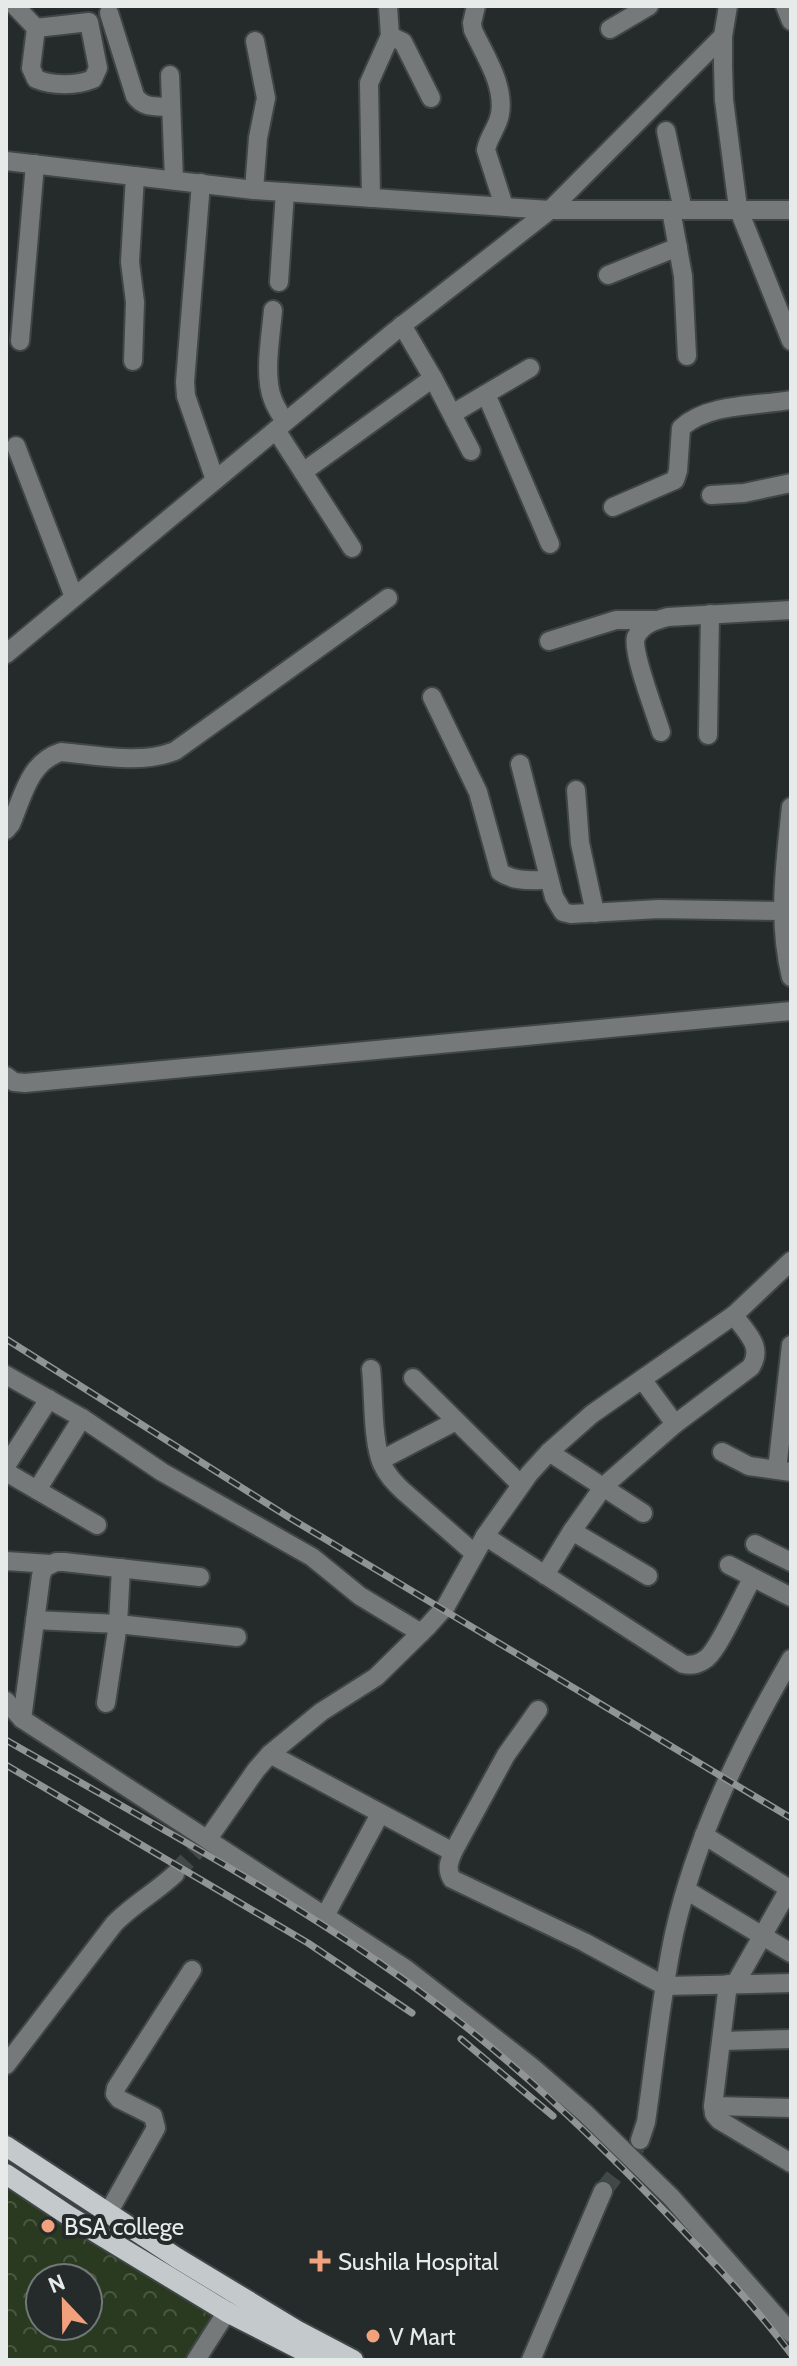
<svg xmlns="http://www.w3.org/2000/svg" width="797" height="2366" viewBox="0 0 797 2366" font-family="Cabin,sans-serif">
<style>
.park{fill:url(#park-crowns);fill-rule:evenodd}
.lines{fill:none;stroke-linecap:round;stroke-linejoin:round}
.minor-tunnel{stroke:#424848;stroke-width:18;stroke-dasharray:18 9;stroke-linecap:butt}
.minor-casing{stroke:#404646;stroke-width:22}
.major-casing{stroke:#404646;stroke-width:24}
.minor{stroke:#76797a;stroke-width:18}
.major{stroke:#c4cacc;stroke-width:20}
.rail-casing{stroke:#909594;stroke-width:7}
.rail{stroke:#252b2b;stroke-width:4;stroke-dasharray:12;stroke-linecap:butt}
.poi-dot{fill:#f1a17c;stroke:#252b2b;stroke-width:3}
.labels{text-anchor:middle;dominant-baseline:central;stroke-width:8;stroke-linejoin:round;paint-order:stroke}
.poi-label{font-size:24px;fill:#e6eae9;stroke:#252b2b;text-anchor:start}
</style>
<defs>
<pattern id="park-crowns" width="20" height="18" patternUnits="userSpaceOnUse" patternTransform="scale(2)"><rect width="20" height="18" fill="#2a3a20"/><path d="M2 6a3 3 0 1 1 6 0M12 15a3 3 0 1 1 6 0" fill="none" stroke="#495740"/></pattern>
</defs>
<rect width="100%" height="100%" fill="#252b2b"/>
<path class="park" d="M6 2189 216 2316 187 2360H6ZM40 2278H88V2326H40Z"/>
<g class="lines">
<g class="minor-tunnel">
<polyline points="175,1874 212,1833"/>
<polyline points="603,2191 637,2146"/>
</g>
<g class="minor-casing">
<g id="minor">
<path d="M15 6 36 28 31 68 36 79C53 86 76 86 93 79L98 68 89 22 36 28"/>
<path d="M476 6 472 23 473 30C485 56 505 85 500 114 498 127 488 137 486 150L504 206"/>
<polyline points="728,6 723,36 723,66 724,100 738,208 791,341"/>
<polyline points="785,6 791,21"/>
<path d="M109 13 135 96C144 109 157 106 171 107"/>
<polyline points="610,29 649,6"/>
<polyline points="390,36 403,42 431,98"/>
<polyline points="170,75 174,180"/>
<polyline points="666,131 683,210"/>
<polyline points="6,161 254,190 550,210 791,210"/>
<polyline points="201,183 185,382 186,396 215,480"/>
<polyline points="254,190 258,138 266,98 255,41"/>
<polyline points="371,198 369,83 390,36 388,6"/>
<polyline points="671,210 683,276 687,356"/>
<polyline points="608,275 678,247"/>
<polyline points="279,282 285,192"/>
<path d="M273 310C271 336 263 376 273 400 276 408 281 415 285 422"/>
<polyline points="402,325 433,378 471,451"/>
<polyline points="20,341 35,164"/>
<polyline points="133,361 135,302 130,262 135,176"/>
<polyline points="486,394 550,544"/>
<polyline points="452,414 530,368"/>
<polyline points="276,430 352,548"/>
<polyline points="16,446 74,597"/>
<polyline points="303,472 433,378"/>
<polyline points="711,495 744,493 791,483"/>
<path d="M613 507 675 480 678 471 681 428C708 403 757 406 791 400"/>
<polyline points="549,641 616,620 655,620"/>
<polyline points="6,654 395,331 550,210 723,36"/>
<path d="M432 697 478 792 500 872C514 882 532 880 549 880"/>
<path d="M661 732C656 715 631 650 636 637 642 624 656 620 668 617L791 610"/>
<polyline points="708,735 710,614"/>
<polyline points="520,764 554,897 563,912 571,914 659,909 783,911"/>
<polyline points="576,790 580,843 595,913"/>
<path d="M791 807C785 864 777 921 791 977"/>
<path d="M6 830 11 824C23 796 29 762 61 752 97 755 140 765 175 751L388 598"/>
<polyline points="6,1076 14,1082 25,1083 791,1011"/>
<path d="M371 1369C374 1395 372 1441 382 1464 387 1475 394 1482 402 1490L474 1553"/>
<polyline points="6,1375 82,1418 162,1472 312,1557 360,1596 421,1633"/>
<polyline points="413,1378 521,1485"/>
<polyline points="642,1379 675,1424"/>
<polyline points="549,1452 643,1513"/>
<polyline points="722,1452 749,1466 791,1472"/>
<polyline points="381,1460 456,1421"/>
<polyline points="6,1466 49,1399"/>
<polyline points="777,1470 791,1345"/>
<polyline points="6,1472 97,1525"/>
<polyline points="37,1490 82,1418"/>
<polyline points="572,1531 648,1576"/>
<path d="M485 1536 683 1664C693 1666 699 1664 707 1658 720 1647 742 1596 752 1579"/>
<polyline points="755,1544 791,1562"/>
<polyline points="6,1561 50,1564"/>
<polyline points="729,1565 791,1597"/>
<path d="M545 1575 572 1531 604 1486 675 1424 751 1367C764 1346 746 1333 734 1315"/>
<polyline points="35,1620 118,1624 237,1637"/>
<polyline points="6,1701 22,1719 406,1969 532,2067 585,2113 671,2197 791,2333"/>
<polyline points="106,1703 118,1624 121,1568"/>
<path d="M538 1710 506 1755 453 1852C449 1862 446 1869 452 1879L584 1942 665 1986 791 1983"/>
<polyline points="22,1719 41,1576 44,1568 56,1562 64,1562 200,1577"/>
<polyline points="270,1754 453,1852"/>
<polyline points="212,1833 256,1770 270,1754 321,1712 376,1677 428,1626 446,1606 485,1536 529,1474 549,1452 592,1414 734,1315 791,1261"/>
<polyline points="704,1835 791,1890"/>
<polyline points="686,1890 791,1953"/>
<polyline points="325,1916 380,1814"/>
<polyline points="728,1984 713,2106 714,2114 719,2120 791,2163"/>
<polyline points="735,1984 789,1889"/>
<polyline points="722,2041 791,2039"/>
<path d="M6 2065 114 1924C132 1905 156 1892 175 1874"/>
<polyline points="713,2106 791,2108"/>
<path d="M640 2140 646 2122C655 2059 661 1996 674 1934 696 1836 741 1745 791 1659"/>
<polyline points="108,2213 156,2128 153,2116 119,2099 115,2094 116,2088 192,1970"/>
<polyline points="196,2360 233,2302"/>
<polyline points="531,2360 603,2191"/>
</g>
</g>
<g class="major-casing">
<g id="major">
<polyline points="6,2146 177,2258 296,2330 353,2360"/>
<polyline points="6,2174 69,2216 227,2312 321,2360"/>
</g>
</g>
<use href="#minor" class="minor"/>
<use href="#major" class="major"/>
<g class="rail-casing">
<g id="rail">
<polyline points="6,1339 290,1518 791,1818"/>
<path d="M6 1740C131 1812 261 1881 380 1963 487 2036 582 2125 671 2218 713 2262 754 2305 791 2354"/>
<polyline points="6,1765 308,1943 412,2013"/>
<polyline points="461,2039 553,2116"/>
</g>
</g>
<use href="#rail" class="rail"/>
</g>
<g class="poi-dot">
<circle cx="48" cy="2226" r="8"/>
<path d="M316 2249h8v8h8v8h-8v8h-8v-8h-8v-8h8z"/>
<circle cx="373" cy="2336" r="8"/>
</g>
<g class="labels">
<g class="poi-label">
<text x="64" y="2226">BSA college</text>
<text x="338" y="2261">Sushila Hospital</text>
<text x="389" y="2336">V Mart</text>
</g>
</g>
<rect width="797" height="2366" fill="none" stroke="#e6eae9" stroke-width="16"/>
<g transform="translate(64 2302) rotate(338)"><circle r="38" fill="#252b2b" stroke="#727777" stroke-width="2"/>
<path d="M0-6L14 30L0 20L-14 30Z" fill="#f1a17c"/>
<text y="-12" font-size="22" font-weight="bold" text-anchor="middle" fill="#e6eae9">N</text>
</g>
</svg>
